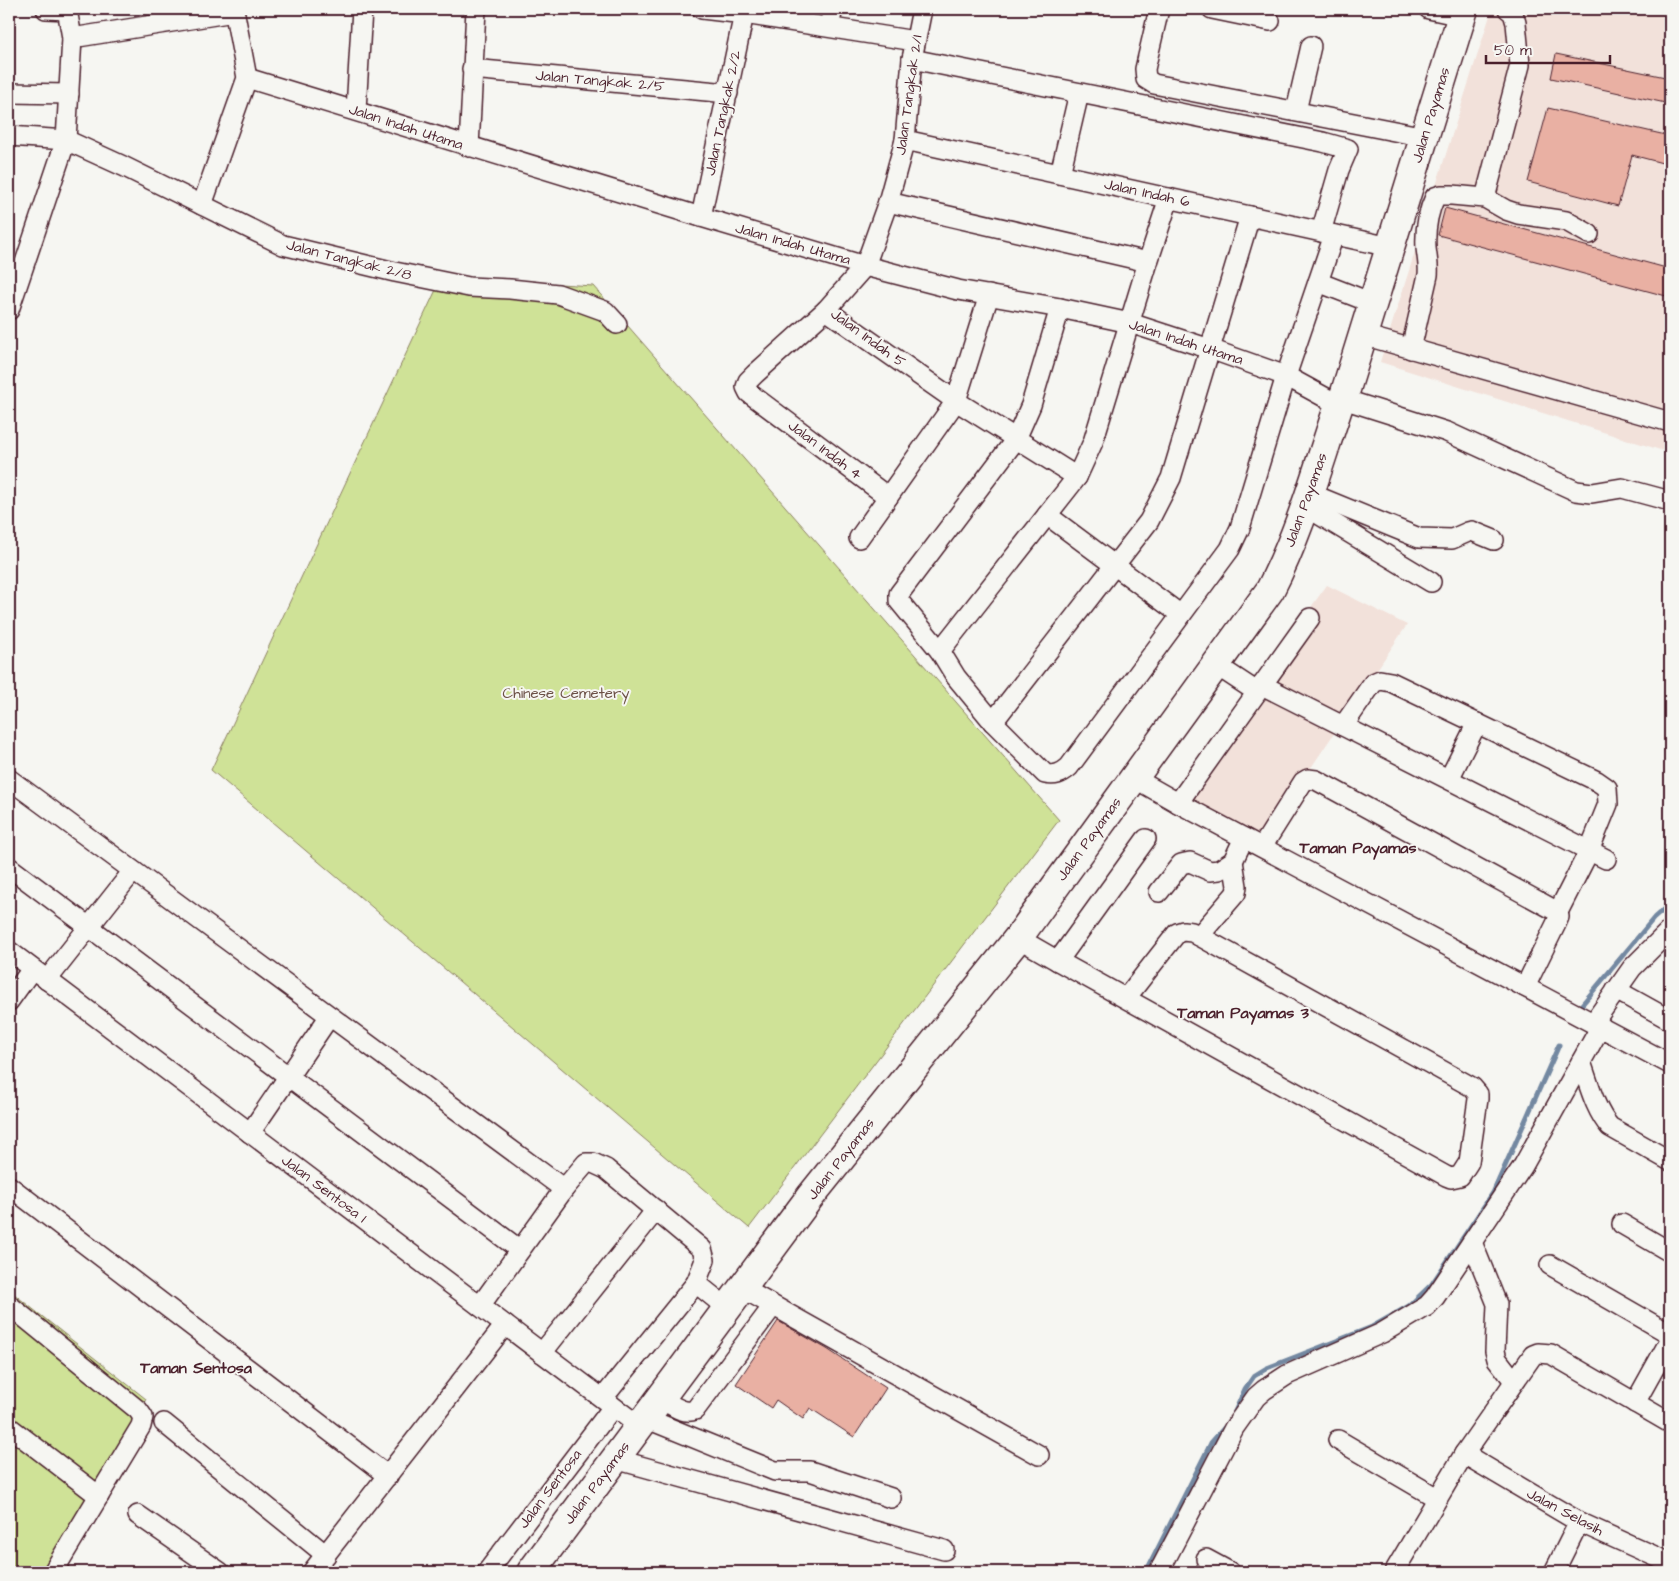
<svg xmlns="http://www.w3.org/2000/svg" width="1679" height="1581" viewBox="0 0 1679 1581" font-family="'Architects Daughter',sans-serif">
<style>
.built{fill:#f2e1da}
.green{fill:#cfe297;stroke:#8c8061}
.lines{fill:none;stroke-linecap:round;stroke-linejoin:round}
.stream{stroke:#7388a1;stroke-width:5}
.building{fill:#e9b0a3;stroke:#4a1f2b}
.minor-casing{stroke:#4a1f2b;stroke-width:22}
.highway-casing{stroke:#4a1f2b;stroke-width:31}
.minor{stroke:#f6f6f2;stroke-width:19}
.highway{stroke:#f6f6f2;stroke-width:28}
.labels{text-anchor:middle;dominant-baseline:central;stroke-width:4;stroke-linejoin:round;paint-order:stroke}
.street-label{font-size:15px;fill:#4a1f2b;stroke:#f6f6f2}
.park-label{font-size:15px;fill:#6b5046;stroke:#f6f6f2}
.neighbourhood-label{font-size:16px;font-weight:bold;fill:#4a1f2b;stroke:#f6f6f2}
</style>
<rect width="100%" height="100%" fill="#f6f6f2"/>
<filter id="ink" filterUnits="userSpaceOnUse"><feTurbulence type="fractalNoise" baseFrequency=".02" numOctaves="2"/><feDisplacementMap in="SourceGraphic" scale="10" xChannelSelector="R" yChannelSelector="G"/><feConvolveMatrix kernelMatrix="1 2 1 2 8 2 1 2 1" color-interpolation-filters="sRGB"/></filter>
<g filter="url(#ink)">
<g class="built">
<polygon points="1492,9 1670,9 1670,453 1380,362"/>
<polygon points="1327,585 1407,625 1261,842 1175,794"/>
</g>
<g class="green">
<polygon points="442,277 593,286 1059,820 749,1228 211,770"/>
<polygon points="9,1290 146,1399 47,1572 9,1572"/>
</g>
<g class="lines">
<g class="stream">
<polyline points="1579,1008 1654,918 1670,904"/>
<polyline points="1233,1416 1245,1389 1254,1376 1267,1368 1372,1327 1409,1306 1432,1284 1493,1193 1559,1045"/>
<polyline points="1146,1572 1211,1443 1225,1427"/>
</g>
</g>
<g class="building">
<polygon points="1556,54 1670,78 1670,104 1551,78"/>
<polygon points="1548,108 1670,136 1670,165 1632,155 1618,206 1528,182"/>
<polygon points="1445,208 1670,269 1670,297 1438,235"/>
<polygon points="778,1321 827,1349 886,1388 854,1437 810,1408 803,1419 776,1400 771,1408 736,1384"/>
</g>
<g class="lines">
<g class="minor-casing">
<g id="minor">
<polyline points="46,9 67,10"/>
<polyline points="702,9 744,14 915,41"/>
<polyline points="1159,9 1145,69 1146,79 1154,84 1425,137"/>
<polyline points="1212,9 1270,21"/>
<polyline points="1429,9 1461,16"/>
<polyline points="829,26 833,9"/>
<polyline points="72,38 234,12"/>
<polyline points="912,59 1323,142 1348,149 1339,170 1321,232"/>
<polyline points="472,69 728,93"/>
<polyline points="247,78 701,217 865,266 958,290 1060,308 1130,323 1210,349 1286,376 1339,405"/>
<polyline points="9,93 69,94"/>
<polyline points="356,110 362,9"/>
<polyline points="1296,111 1311,46"/>
<polyline points="9,136 66,140 123,166 283,245 395,272 469,287 510,289 558,294 605,311 617,324"/>
<polyline points="905,140 1390,247"/>
<polyline points="469,147 476,9"/>
<polyline points="1060,174 1079,93"/>
<polyline points="1485,198 1520,65 1516,23 1513,13 1508,9"/>
<polyline points="888,202 1148,262"/>
<polyline points="202,205 247,78 234,9"/>
<polyline points="701,217 745,9"/>
<polyline points="1318,282 1372,303"/>
<path d="M1060 308 1031 405 1016 439 899 594V601L940 651 956 677 993 722 1045 774C1055 776 1061 774 1069 767L1230 549 1240 528 1286 376 1334 235"/>
<polyline points="9,310 66,140 72,38 67,9"/>
<polyline points="826,310 956,401 1077,477"/>
<polyline points="1363,335 1670,422"/>
<path d="M1411 349 1428 275C1429 266 1427 257 1426 248 1425 231 1428 212 1435 197L1441 195H1452L1485 198 1506 210 1518 214 1566 221 1589 234"/>
<polyline points="1343,399 1447,432 1576,491 1592,493 1622,488 1670,501"/>
<polyline points="1309,493 1419,538 1452,539 1468,532 1472,531 1494,540"/>
<polyline points="888,497 749,393 746,387 748,381 755,374 826,310 865,266 888,202 905,140 912,59 922,9"/>
<polyline points="1305,506 1431,582"/>
<polyline points="1047,515 1181,615"/>
<polyline points="859,538 956,401 989,295"/>
<polyline points="940,651 1077,477 1093,442 1148,262 1169,198"/>
<polyline points="1216,665 1257,692"/>
<polyline points="1262,685 1606,859"/>
<polyline points="993,722 1149,521 1171,478 1250,216"/>
<polyline points="1343,726 1373,683 1380,680 1391,682 1597,781 1607,788 1608,804 1589,851 1558,912"/>
<polyline points="1134,778 1178,803 1670,1064"/>
<polyline points="9,779 564,1189"/>
<polyline points="1449,779 1477,723"/>
<polyline points="1178,803 1310,618"/>
<polyline points="1262,847 1303,782 1308,779 1316,780 1558,912 1559,917 1556,924 1525,987"/>
<polyline points="9,867 520,1250"/>
<polyline points="1159,892 1181,864 1190,862 1210,871 1219,870 1233,861 1244,838"/>
<polyline points="1199,936 1236,893 1237,886 1233,861"/>
<polyline points="1018,938 1058,961 1446,1176 1451,1178 1460,1176 1469,1162 1478,1099 1478,1094 1472,1087 1192,932 1183,931 1177,933 1126,998"/>
<polyline points="9,951 639,1426"/>
<polyline points="1058,961 1146,839"/>
<polyline points="47,980 133,871"/>
<polyline points="1616,990 1670,1020"/>
<polyline points="9,1001 32,969"/>
<polyline points="1594,1022 1632,968 1670,930"/>
<path d="M1581 1062C1589 1084 1595 1110 1610 1127L1670 1161"/>
<polyline points="250,1133 329,1017"/>
<polyline points="9,1186 388,1476"/>
<polyline points="1622,1224 1670,1252"/>
<polyline points="1472,1242 1497,1304 1495,1351 1497,1359 1514,1381"/>
<polyline points="1550,1265 1670,1334"/>
<polyline points="742,1288 1039,1455"/>
<polyline points="9,1305 138,1410 143,1417 141,1426 53,1572"/>
<polyline points="480,1306 564,1189 586,1163 593,1163 606,1169 702,1249 705,1260 696,1283"/>
<polyline points="542,1353 656,1210"/>
<polyline points="603,1398 696,1283 727,1308"/>
<path d="M660 1398C671 1404 683 1415 695 1410L773 1306"/>
<polyline points="1635,1403 1670,1340"/>
<polyline points="645,1418 775,1471 810,1471 891,1498"/>
<polyline points="164,1423 326,1555"/>
<polyline points="9,1427 99,1496"/>
<polyline points="1338,1440 1437,1498"/>
<polyline points="1464,1454 1579,1522 1670,1563"/>
<polyline points="615,1459 944,1550"/>
<polyline points="138,1515 220,1572"/>
<polyline points="1206,1559 1230,1572"/>
<polyline points="312,1572 505,1325"/>
<polyline points="487,1572 613,1407"/>
<polyline points="1159,1572 1234,1428 1256,1397 1264,1390 1287,1375 1382,1333 1427,1306 1435,1297 1523,1166 1601,1026"/>
<polyline points="1394,1572 1464,1454 1533,1355 1538,1353 1551,1354 1670,1423"/>
<polyline points="1554,1572 1579,1522"/>
</g>
</g>
<g class="highway-casing">
<path id="highway" d="M531 1572 810 1197 1018 938 1270 590C1300 532 1318 467 1339 405L1343 399 1464 9"/>
</g>
<use href="#minor" class="minor"/>
<use href="#highway" class="highway"/>
</g>
</g>
<g class="labels">
<g class="street-label">
<text transform="translate(600 81) rotate(5)">Jalan Tangkak 2/5</text>
<text transform="translate(909 95) rotate(-82)">Jalan Tangkak 2/1</text>
<text transform="translate(723 113) rotate(-78)">Jalan Tangkak 2/2</text>
<text transform="translate(1431 115) rotate(-73)">Jalan Payamas</text>
<text transform="translate(406 127) rotate(18)">Jalan Indah Utama</text>
<text transform="translate(1147 193) rotate(12)">Jalan Indah 6</text>
<text transform="translate(793 244) rotate(16)">Jalan Indah Utama</text>
<text transform="translate(349 260) rotate(14)">Jalan Tangkak 2/8</text>
<text transform="translate(868 338) rotate(36)">Jalan Indah 5</text>
<text transform="translate(1186 342) rotate(18)">Jalan Indah Utama</text>
<text transform="translate(825 450) rotate(37)">Jalan Indah 4</text>
<text transform="translate(1306 500) rotate(-70)">Jalan Payamas</text>
<text transform="translate(1089 839) rotate(-54)">Jalan Payamas</text>
<text transform="translate(841 1159) rotate(-52)">Jalan Payamas</text>
<text transform="translate(324 1189) rotate(37)">Jalan Sentosa 1</text>
<text transform="translate(597 1483) rotate(-53)">Jalan Payamas</text>
<text transform="translate(550 1489) rotate(-53)">Jalan Sentosa</text>
<text transform="translate(1565 1512) rotate(28)">Jalan Selasih</text>
</g>
<g class="park-label">
<text x="566" y="693">Chinese Cemetery</text>
</g>
<g class="neighbourhood-label">
<text x="1358" y="848">Taman Payamas</text>
<text x="1243" y="1013">Taman Payamas 3</text>
<text x="196" y="1368">Taman Sentosa</text>
</g>
</g>
<rect width="1679" height="1581" fill="none" stroke="#f6f6f2" stroke-width="30"/>
<rect x="15" y="15" width="1649" height="1551" fill="none" stroke="#4a1f2b" stroke-width="2" filter="url(#ink)"/>
<path d="M1486 55v8h124v-8" fill="none" stroke="#4a1f2b" stroke-width="2.5"/>
<text x="1494" y="55" font-size="15" fill="#4a1f2b" stroke="#f6f6f2" stroke-width="4" paint-order="stroke">50 m</text>
</svg>
